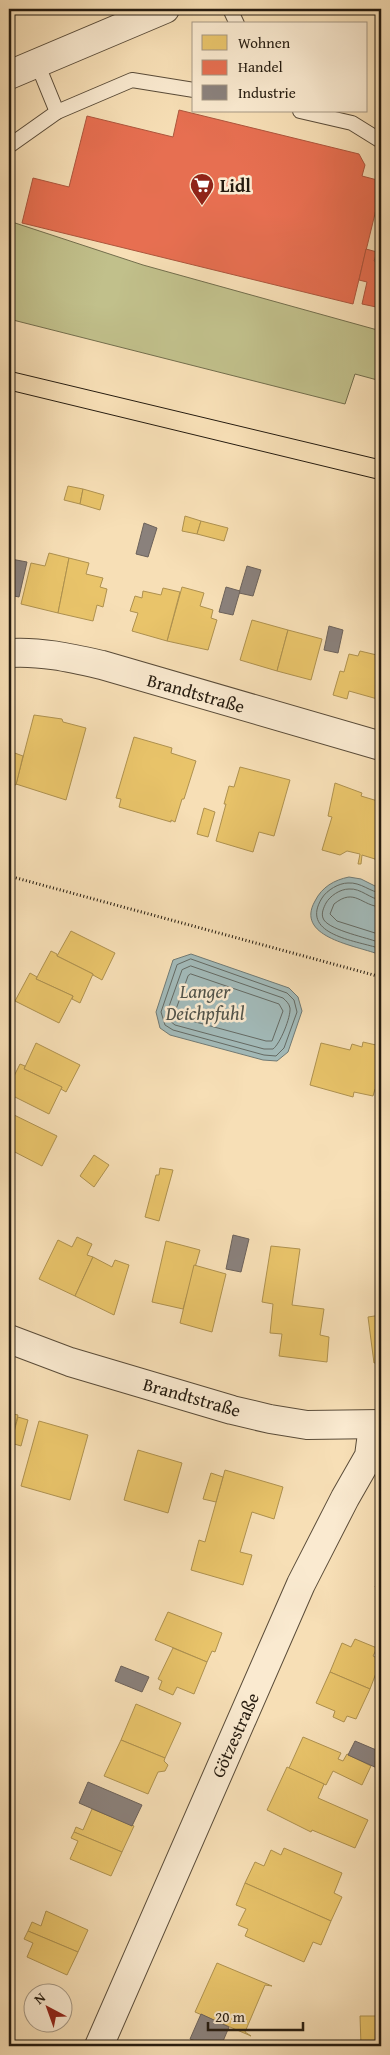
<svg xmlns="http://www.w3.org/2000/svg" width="390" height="2055" viewBox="0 0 390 2055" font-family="'Gentium Book Plus',serif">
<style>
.green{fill:#c1c08b;stroke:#736e4d}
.water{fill:#a2bab9;stroke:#707a75}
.homes{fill:#e9c46a;stroke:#ae914f}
.shops{fill:#e76f51;stroke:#ad563d}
.industry{fill:#8a817c;stroke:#6c625b}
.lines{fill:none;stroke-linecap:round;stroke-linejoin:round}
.shore{stroke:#646a64;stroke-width:1}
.service-casing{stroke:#5a4c39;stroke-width:16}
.minor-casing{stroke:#5a4c39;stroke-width:30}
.path{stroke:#251b0f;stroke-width:3;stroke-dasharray:1 2.5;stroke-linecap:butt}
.service{stroke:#faead0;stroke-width:14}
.minor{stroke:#faead0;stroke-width:28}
.tram{stroke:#251b0f;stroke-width:1}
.labels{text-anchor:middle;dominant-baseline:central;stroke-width:5;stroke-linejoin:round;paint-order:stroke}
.poi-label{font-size:18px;font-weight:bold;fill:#251b0f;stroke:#faead0;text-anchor:start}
.street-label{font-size:18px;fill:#251b0f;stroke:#faead0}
.water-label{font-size:19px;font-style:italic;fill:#51534a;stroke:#faead0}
</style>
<rect width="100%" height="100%" fill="#f7dfb6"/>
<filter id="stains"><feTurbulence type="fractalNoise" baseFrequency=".004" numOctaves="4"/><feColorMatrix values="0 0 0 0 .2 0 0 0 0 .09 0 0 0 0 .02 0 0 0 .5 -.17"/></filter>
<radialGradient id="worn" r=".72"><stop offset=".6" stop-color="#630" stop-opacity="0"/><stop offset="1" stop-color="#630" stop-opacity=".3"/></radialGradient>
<polygon class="green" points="9,221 143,265 381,331 381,381 355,374 345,404 9,319"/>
<g class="water">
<path d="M349 877 361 879 381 889V951L375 953C352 945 295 936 315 901 322 887 334 880 349 877Z"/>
<polygon points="191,954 289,988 298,997 302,1011 288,1052 277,1061 263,1060 170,1035 160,1028 156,1012 173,960"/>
</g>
<g class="homes">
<polygon points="68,486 83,489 80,504 64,500"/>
<polygon points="83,489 104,495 100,510 80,504"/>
<polygon points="185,516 201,521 197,534 182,531"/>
<polygon points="201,521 228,528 224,541 197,534"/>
<polygon points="49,553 69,558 58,613 21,604 31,563 45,566"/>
<polygon points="69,558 89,563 86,574 103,578 100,587 107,589 103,607 97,605 93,621 58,613"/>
<polygon points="182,587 204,593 200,606 213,610 211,618 217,620 208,650 167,641"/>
<polygon points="163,588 180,592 167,641 132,631 138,613 130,611 135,596 142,598 143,591 161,595"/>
<polygon points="252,620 288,630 277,671 240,660"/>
<polygon points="288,630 322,639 311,680 277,671"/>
<polygon points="360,651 381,656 381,700 349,691 347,699 333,695 340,671 344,672 349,654 358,656"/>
<polygon points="34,715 62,719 63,722 86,728 66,800 16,784"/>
<polygon points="134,737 172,748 171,753 196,761 184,799 182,799 175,822 171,820 171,822 119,807 121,799 116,798"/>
<polygon points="9,751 23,756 16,785 9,783"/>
<polygon points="240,767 290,780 274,836 259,832 253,852 216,841 226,804 224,804 229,786 234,787"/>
<polygon points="335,783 362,793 361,796 381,802 381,867 378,866 375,859 362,855 361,864 358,864 360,854 347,851 340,855 322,850 332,817 328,816"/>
<polygon points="204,808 215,812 208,837 197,834"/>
<polygon points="71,931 115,953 102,980 93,975 93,974 57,956"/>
<polygon points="51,951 57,954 57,956 93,974 80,1003 72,999 73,996 36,979"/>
<polygon points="30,973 37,977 36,979 73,996 59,1023 15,1001"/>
<polygon points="378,1038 381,1039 381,1091 375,1089 373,1096 354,1092 353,1097 310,1085 321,1043 350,1050 352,1044 362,1047 363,1042 376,1045"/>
<polygon points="36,1043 80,1065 66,1092 61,1089 62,1087 24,1069"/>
<polygon points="20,1064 25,1066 24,1069 62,1087 49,1114 9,1094 9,1086"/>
<polygon points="10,1113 57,1136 42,1166 9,1149"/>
<polygon points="94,1155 109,1165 94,1187 80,1176"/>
<polygon points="160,1168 173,1170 159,1221 145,1217 156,1175 159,1175"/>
<polygon points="77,1237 92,1244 87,1255 93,1257 75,1296 39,1279 58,1240 72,1247"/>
<polygon points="166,1241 200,1250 183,1309 152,1302"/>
<polygon points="271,1246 300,1249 292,1305 324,1309 320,1335 329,1337 327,1362 279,1356 282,1334 270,1333 273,1304 262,1302"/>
<polygon points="93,1257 112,1267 115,1260 129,1265 114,1315 75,1296"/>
<polygon points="194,1265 226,1274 212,1332 180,1323"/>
<polygon points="381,1315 381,1362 374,1363 368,1317"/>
<polygon points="9,1413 18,1415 9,1449"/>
<polygon points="18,1417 28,1420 21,1446 11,1443"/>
<polygon points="39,1421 88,1435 70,1500 21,1486"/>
<polygon points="138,1450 182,1463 168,1513 124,1500"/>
<polygon points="225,1470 283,1487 274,1519 252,1512 240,1552 252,1555 243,1585 191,1570 199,1540 205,1542"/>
<polygon points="211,1473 223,1477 216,1502 203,1499"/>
<polygon points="381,1571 381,1589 375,1587"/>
<polygon points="168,1612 222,1633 215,1652 212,1651 207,1662 155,1640"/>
<polygon points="355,1639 377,1648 373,1656 381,1660 370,1689 330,1672 342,1643 351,1647"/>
<polygon points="173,1648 207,1662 194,1694 177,1687 173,1695 159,1689 162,1681 158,1679"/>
<polygon points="330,1672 370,1689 356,1719 347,1716 344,1722 333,1717 335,1711 316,1703"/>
<polygon points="136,1704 181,1723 165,1758 121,1740"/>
<polygon points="303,1737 341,1753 338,1759 343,1761 347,1754 371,1766 362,1785 333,1771 326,1785 289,1768"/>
<polygon points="121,1740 165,1758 164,1761 168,1765 165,1771 158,1772 148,1794 104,1776"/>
<polygon points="287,1767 324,1784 318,1798 368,1820 355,1848 312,1830 311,1832 267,1810"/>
<polygon points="92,1809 134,1826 122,1852 74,1832 76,1827 83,1830"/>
<polygon points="74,1832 122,1852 111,1876 70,1859 78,1841 71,1838"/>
<polygon points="284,1848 342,1873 334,1893 342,1897 331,1921 245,1883 255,1862 264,1866 271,1850 281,1855"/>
<polygon points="245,1883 331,1921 321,1945 313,1942 304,1962 245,1936 248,1929 238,1925 246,1909 236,1905"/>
<polygon points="46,1911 88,1930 78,1952 28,1931 32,1922 41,1926"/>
<polygon points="28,1931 78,1952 67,1975 27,1957 33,1943 24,1939"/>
<polygon points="217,1963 272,1986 265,1985 245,2032 251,2036 195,2012"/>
<polygon points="360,2016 381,2016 381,2046 345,2046 361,2045"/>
</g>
<g class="shops">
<polygon points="179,110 359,154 365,165 362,176 381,181 381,189 353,304 22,223 33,178 69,187 87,116 173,137"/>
<polygon points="366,249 377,252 374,261 381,262 381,308 362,304 367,282 359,280"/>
</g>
<g class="industry">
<polygon points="144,523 157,528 148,557 136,554"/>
<polygon points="11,559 27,562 19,597 9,595"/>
<polygon points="247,566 261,570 253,596 239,593"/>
<polygon points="226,587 240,591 233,615 219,612"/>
<polygon points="329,626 343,630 338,653 324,650"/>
<polygon points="233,1235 249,1239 241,1272 226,1269"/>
<polygon points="121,1666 149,1677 142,1692 115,1681"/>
<polygon points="355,1741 381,1752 381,1758 377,1768 348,1755"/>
<polygon points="88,1782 142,1805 132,1826 79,1803"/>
<polygon points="201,2014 229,2027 221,2046 208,2046 190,2039"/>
</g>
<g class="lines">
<g class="shore">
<path d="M381 893C370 892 361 882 348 883 339 883 327 890 322 898 300 933 351 940 375 947L381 946"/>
<path d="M381 900C370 899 361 888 349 889 340 889 330 896 326 903 324 907 321 913 323 918 326 929 364 937 375 941L381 940"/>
<path d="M381 907C361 906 355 887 334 904L330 914 337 921 375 933H381"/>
<polygon points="191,959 287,993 294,1000 297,1012 284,1048 276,1056 264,1055 173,1030 165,1025 161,1012 177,965"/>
<path d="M191 966 283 998C286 1001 289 1003 290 1008 291 1017 280 1044 273 1049H264L175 1025 170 1021 167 1012 182 970Z"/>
<polygon points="191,974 279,1004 283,1011 272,1041 266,1041 177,1017 175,1012 188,976"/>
</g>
<g class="service-casing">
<g id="service">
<polyline points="230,9 237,24"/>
<polyline points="37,63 57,112"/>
<polyline points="300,111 352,123 381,141"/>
<polyline points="9,146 57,112 132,80 194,90"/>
</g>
</g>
<g class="minor-casing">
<g id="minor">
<polyline points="9,75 165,9"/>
<path d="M9 653C41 651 71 658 102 665L381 746"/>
<polyline points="9,1339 70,1362 232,1410 270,1419 307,1425 381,1424"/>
<polyline points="99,2046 301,1584 345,1498 369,1456 373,1426"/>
</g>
</g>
<polyline class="path" points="9,876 381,977"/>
<use href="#service" class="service"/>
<use href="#minor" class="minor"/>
<g class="tram">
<polyline points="9,371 381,460"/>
<polyline points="9,390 381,480"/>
</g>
</g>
<defs>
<g id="supermarket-pin" transform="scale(1.25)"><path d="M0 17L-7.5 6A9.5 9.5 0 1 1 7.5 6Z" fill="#8f2418" stroke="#faead0"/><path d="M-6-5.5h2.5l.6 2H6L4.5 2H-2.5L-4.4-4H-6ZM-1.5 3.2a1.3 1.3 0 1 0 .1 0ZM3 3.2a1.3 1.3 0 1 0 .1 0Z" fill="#fff"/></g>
</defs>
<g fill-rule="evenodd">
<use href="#supermarket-pin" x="202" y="185"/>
</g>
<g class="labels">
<g class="poi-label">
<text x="220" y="185">Lidl</text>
</g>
<g class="street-label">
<text transform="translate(196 693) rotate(16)">Brandtstraße</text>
<text transform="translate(192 1397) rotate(16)">Brandtstraße</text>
<text transform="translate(235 1735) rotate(-66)">Götzestraße</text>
</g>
<g class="water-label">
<text x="205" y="991">Langer<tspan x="205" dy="22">Deichpfuhl</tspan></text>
</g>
</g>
<rect width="390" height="2055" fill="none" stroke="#f7dfb6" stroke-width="30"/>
<rect x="10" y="10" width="370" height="2035" fill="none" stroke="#251b0f" stroke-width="2.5"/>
<rect x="15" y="15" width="360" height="2025" fill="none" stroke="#251b0f"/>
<rect x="192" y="22" width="175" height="90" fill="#faead0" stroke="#a59783"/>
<rect x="202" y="35" width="25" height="15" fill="#e9c46a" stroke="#a59783"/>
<text x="238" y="48" font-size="15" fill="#251b0f">Wohnen</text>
<rect x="202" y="60" width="25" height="15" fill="#e76f51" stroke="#a59783"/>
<text x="238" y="72" font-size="15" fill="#251b0f">Handel</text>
<rect x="202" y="85" width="25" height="15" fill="#8a817c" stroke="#a59783"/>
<text x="238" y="98" font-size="15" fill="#251b0f">Industrie</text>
<g transform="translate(48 2008) rotate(319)"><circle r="24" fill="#faead0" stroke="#a59783"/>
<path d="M0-4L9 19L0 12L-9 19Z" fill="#8f2418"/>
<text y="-8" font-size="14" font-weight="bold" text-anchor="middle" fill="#251b0f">N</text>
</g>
<path d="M208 2022v8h95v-8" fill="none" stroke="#251b0f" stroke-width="2.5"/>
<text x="215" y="2022" font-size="15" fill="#251b0f" stroke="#faead0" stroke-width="4" paint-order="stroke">20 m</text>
<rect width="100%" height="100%" filter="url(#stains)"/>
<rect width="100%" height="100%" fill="url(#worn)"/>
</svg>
